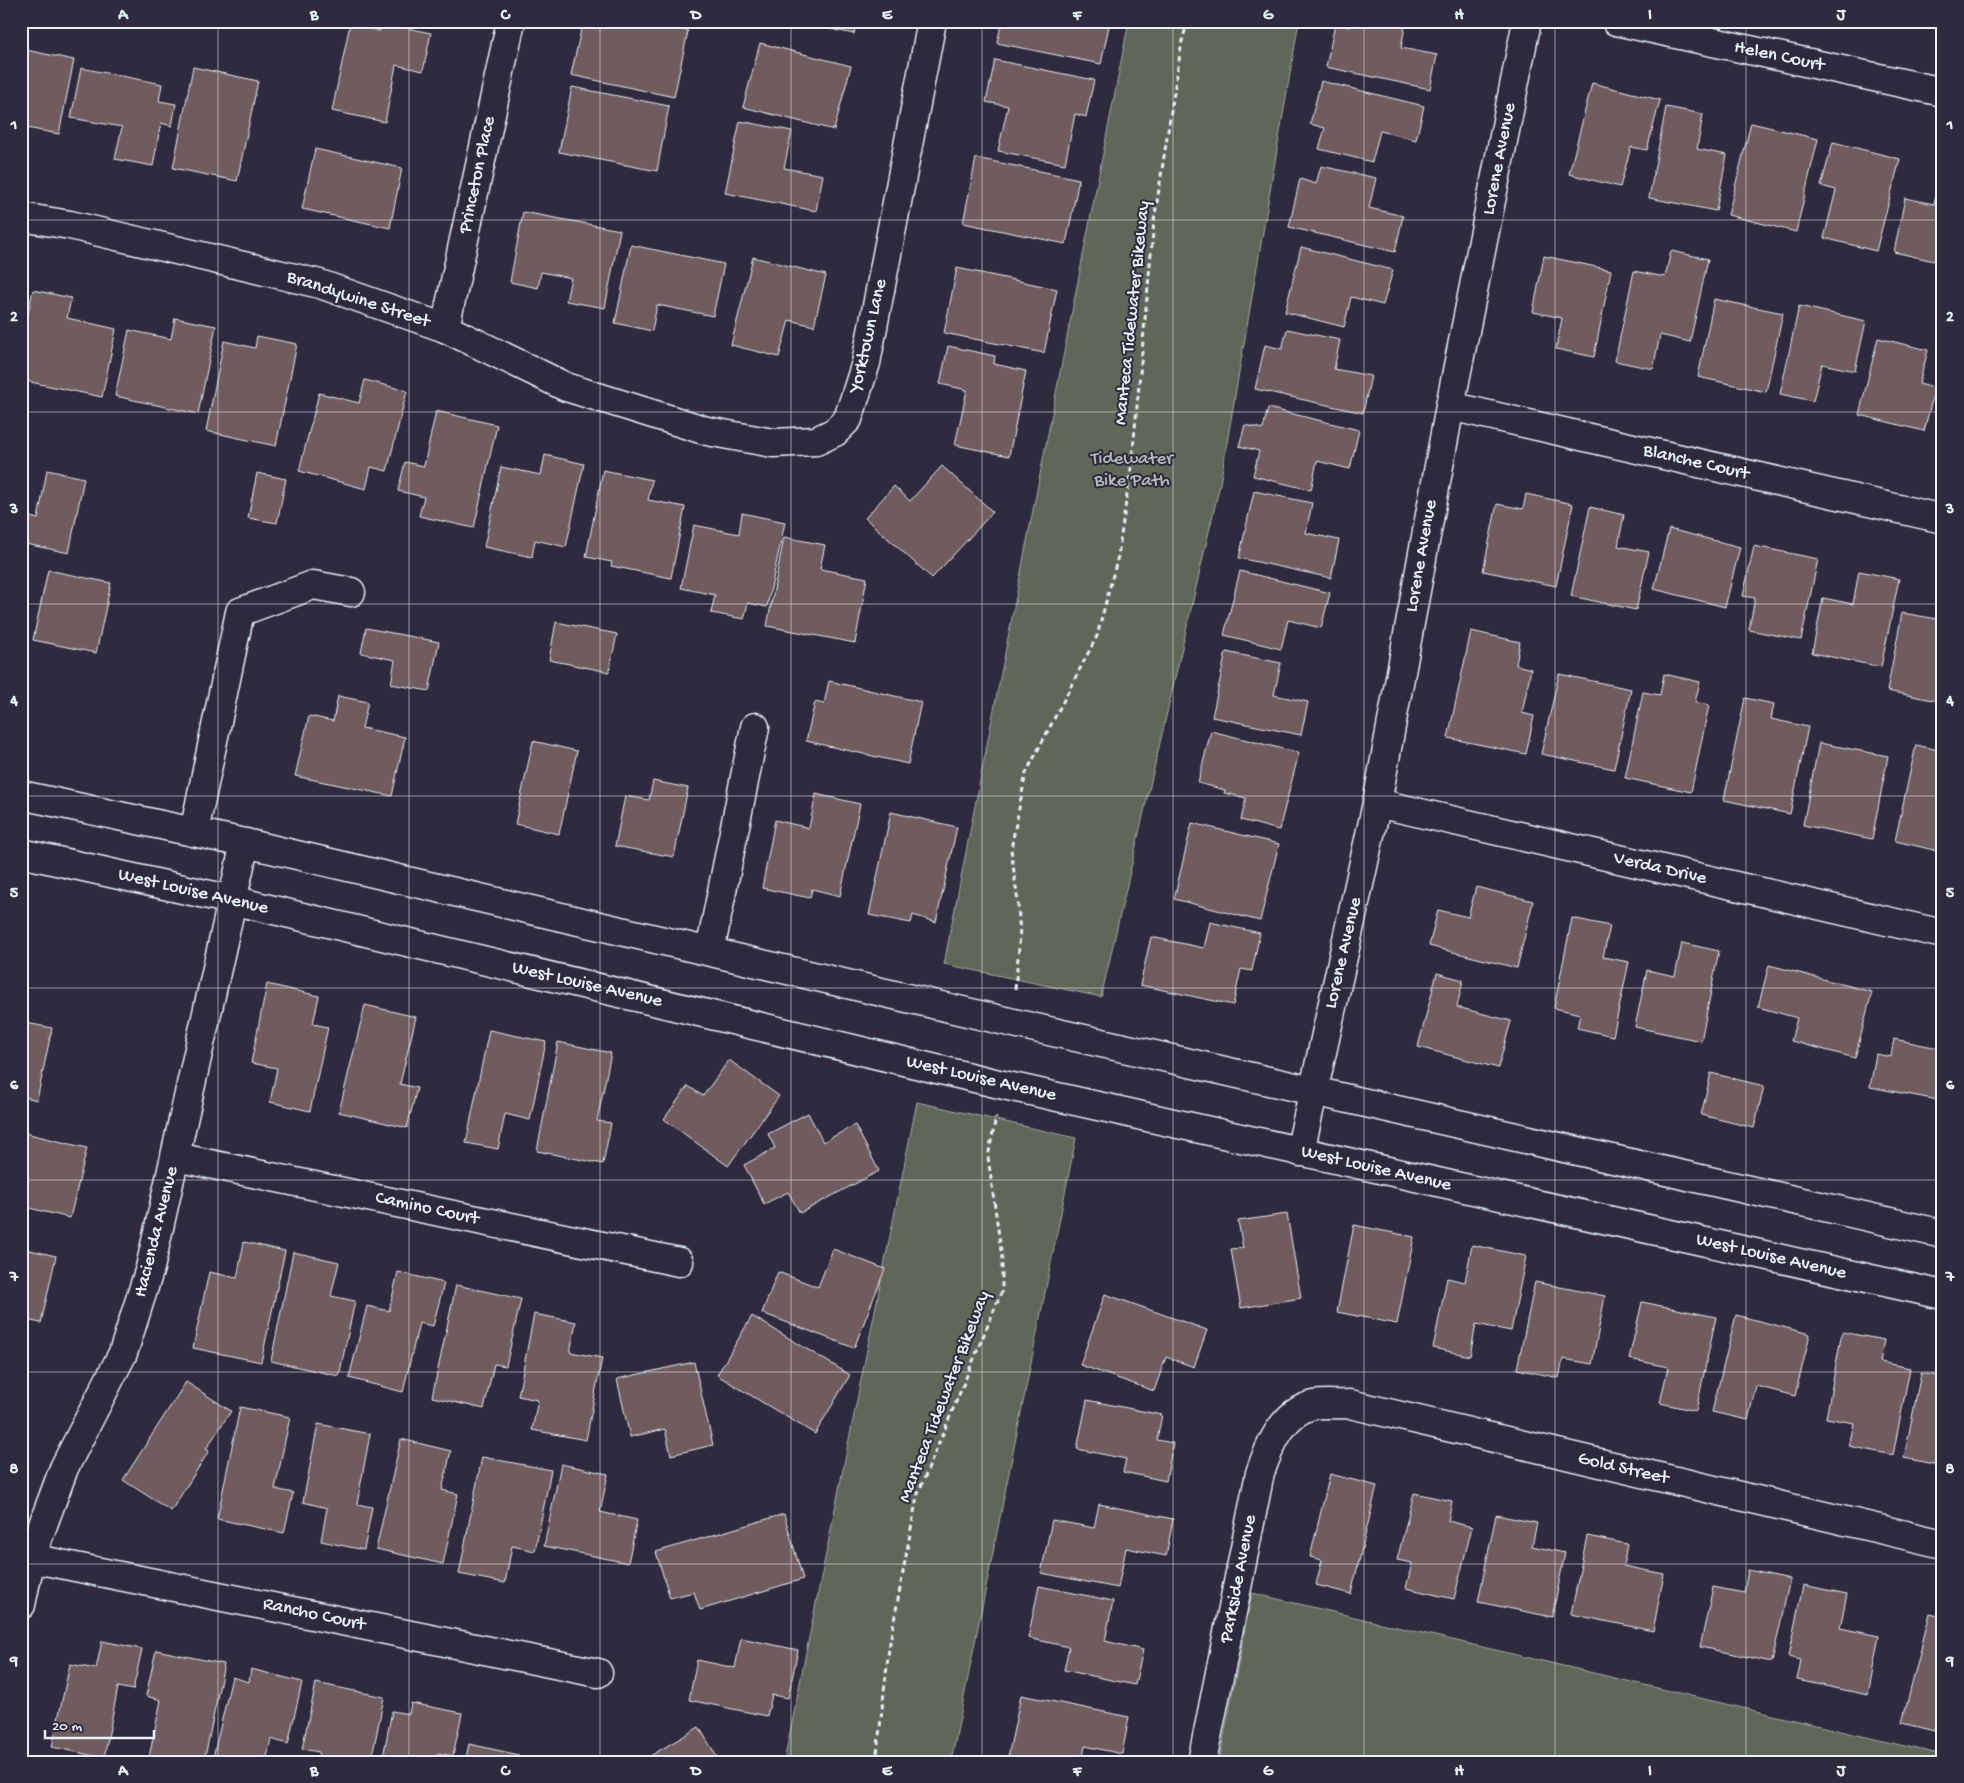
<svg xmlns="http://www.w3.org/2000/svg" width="1964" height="1783" viewBox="0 0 1964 1783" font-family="'Gochi Hand',sans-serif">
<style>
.green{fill:#606659;stroke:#a4aca8}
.building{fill:#705b5e;stroke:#e8f1f8}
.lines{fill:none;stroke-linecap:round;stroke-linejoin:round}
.minor-casing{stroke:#e8f1f8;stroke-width:31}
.major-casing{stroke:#e8f1f8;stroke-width:31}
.path{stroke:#e8f1f8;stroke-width:3;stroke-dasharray:5 4;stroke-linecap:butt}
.minor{stroke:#2f2a3d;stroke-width:28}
.major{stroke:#2f2a3d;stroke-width:28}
.grid{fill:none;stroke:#e8f1f8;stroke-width:1;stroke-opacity:0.55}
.labels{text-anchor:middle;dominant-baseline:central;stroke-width:4;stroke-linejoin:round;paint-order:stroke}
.street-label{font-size:19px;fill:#e8f1f8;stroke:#2f2a3d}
.park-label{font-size:19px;fill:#b2b9b8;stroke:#2f2a3d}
.neatline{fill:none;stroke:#e8f1f8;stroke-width:2}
.grid-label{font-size:16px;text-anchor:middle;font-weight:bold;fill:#e8f1f8}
</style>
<rect width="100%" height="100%" fill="#2f2a3d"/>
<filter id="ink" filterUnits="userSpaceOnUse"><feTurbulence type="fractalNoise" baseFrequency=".02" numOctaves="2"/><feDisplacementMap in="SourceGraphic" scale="10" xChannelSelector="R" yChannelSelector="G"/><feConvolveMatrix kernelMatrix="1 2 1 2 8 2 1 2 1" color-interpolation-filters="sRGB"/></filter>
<g filter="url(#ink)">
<g class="green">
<polygon points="1129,21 1299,21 1220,484 1101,997 944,964"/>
<polygon points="917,1102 1076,1138 951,1762 784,1762"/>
<polygon points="1252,1593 1943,1755 1943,1762 1219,1762"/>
</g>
<g class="building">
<polygon points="583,21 642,21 688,31 674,97 571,75"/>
<polygon points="792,21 857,21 854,34"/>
<polygon points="1002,21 1110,21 1101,64 997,43"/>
<polygon points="1350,21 1406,21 1401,48 1437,55 1430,89 1326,67 1335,24 1349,27"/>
<polygon points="382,23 431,33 423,71 396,65 385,122 332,111 350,24 380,31"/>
<polygon points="760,43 851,66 834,130 743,107"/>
<polygon points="21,49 74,60 59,134 21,127"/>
<polygon points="995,60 1094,80 1086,117 1075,114 1065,164 998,151 1008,106 986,102"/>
<polygon points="193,67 258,81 237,181 173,168"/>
<polygon points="81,68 162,84 159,101 176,104 172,126 161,123 153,166 115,159 122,127 71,118"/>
<polygon points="1321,81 1424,106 1416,140 1380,131 1372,162 1319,149 1325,128 1310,124"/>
<polygon points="1592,83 1660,100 1647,150 1631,147 1620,187 1569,174"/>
<polygon points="572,87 669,106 657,171 559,152"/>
<polygon points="1666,107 1703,114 1697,149 1727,155 1716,211 1649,198"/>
<polygon points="740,121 792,131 784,168 823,175 816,211 725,193"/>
<polygon points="1751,123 1818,139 1796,232 1728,215"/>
<polygon points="1833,142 1900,159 1876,251 1824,238 1836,190 1821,186"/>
<polygon points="315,149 402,168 390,228 302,209"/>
<polygon points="976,158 1079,179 1066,244 963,223"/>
<polygon points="1321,166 1376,178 1369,208 1403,216 1395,252 1289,227 1300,179 1316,184"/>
<polygon points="1941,170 1943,170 1943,263 1894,252 1905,198 1934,204"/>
<polygon points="523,212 620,230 605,308 566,301 571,278 541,272 538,288 510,282"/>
<polygon points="631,245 724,264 713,316 657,305 652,331 615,323"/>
<polygon points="1301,247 1393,270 1383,305 1351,297 1344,327 1285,312"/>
<polygon points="1671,251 1708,259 1690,342 1660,335 1653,369 1615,361 1634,271 1665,277"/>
<polygon points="1544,256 1611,270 1594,357 1556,349 1562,318 1533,312"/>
<polygon points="753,257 826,275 814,326 789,320 779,357 731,345"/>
<polygon points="957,268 1057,289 1044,353 944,333"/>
<polygon points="33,290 71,298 67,318 116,329 102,397 21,380 21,346"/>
<polygon points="1714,299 1783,313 1766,392 1698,377"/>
<polygon points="1799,306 1866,321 1855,371 1822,364 1813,401 1780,394"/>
<polygon points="175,318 216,326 198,414 115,396 129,330 171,339"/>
<polygon points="1287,329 1340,340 1334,369 1371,376 1363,413 1255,389 1265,345 1282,349"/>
<polygon points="257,336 297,344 276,446 206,431 224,341 255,348"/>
<polygon points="1878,338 1928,350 1919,384 1935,388 1924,431 1859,415"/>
<polygon points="948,346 995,356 994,364 1026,371 1009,456 955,445 967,390 940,384"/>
<polygon points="365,380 407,391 387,471 371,467 366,489 299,471 319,393 359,403"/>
<polygon points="1268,408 1359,430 1350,469 1317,461 1311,490 1253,476 1259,451 1239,446 1245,425 1263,429"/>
<polygon points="436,411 497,425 474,528 419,516 424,497 398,491 405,462 424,466"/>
<polygon points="545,455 584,464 566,547 535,540 532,557 484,547 501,467 541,475"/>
<polygon points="942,466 993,512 932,578 865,518 894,486 910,501"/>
<polygon points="47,470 84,478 69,553 21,543 27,516 38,519"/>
<polygon points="603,470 652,480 648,500 685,507 671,578 611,566 612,562 586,557"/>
<polygon points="257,473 286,479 277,523 248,518"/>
<polygon points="1254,491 1312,503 1306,533 1339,540 1331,578 1239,558"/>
<polygon points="1526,494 1573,504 1556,586 1483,571 1497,504 1523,509"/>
<polygon points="1590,507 1624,515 1618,546 1649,552 1636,610 1571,596"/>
<polygon points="742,513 785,522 767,607 748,603 744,619 711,613 715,595 681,588 694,525 739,534"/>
<polygon points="1669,529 1740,547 1725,607 1654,589"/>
<polygon points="784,537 825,545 820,569 867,578 855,643 767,626"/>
<polygon points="1754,546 1818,559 1801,640 1749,630 1755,598 1743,596"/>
<polygon points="48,570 111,583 96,653 33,640"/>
<polygon points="1240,571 1330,593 1321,628 1288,620 1281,649 1224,635"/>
<polygon points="1859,571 1899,579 1881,667 1812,653 1823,598 1853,604"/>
<polygon points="1902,613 1943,620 1943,702 1887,691"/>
<polygon points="556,622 617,634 609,672 549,660"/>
<polygon points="366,628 439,642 429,691 391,684 395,660 361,653"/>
<polygon points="1471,631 1520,642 1516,665 1531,669 1522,713 1534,716 1526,754 1448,738"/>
<polygon points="1226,652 1281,663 1274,695 1308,702 1301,735 1212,717"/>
<polygon points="1559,674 1631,689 1614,769 1541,754"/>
<polygon points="1664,674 1700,682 1695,702 1709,705 1691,792 1625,778 1643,692 1660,695"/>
<polygon points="829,681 921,702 908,764 806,741 815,702 824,704"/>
<polygon points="338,696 368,702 362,728 405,737 392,796 295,776 309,716 333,721"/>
<polygon points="1745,698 1774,704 1771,719 1808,727 1790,814 1724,800"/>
<polygon points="1211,731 1299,753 1279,830 1241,820 1246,798 1224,793 1225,790 1198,783"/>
<polygon points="533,741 577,751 559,834 515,824"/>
<polygon points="1819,743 1888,756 1872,839 1803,825"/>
<polygon points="1916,745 1943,751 1943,852 1895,841"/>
<polygon points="653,781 688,788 674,857 615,846 625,796 649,800"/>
<polygon points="816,794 860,804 840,896 812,889 810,898 762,888 775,820 809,828"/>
<polygon points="891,812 957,827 936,922 913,915 911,923 869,915"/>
<polygon points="1192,823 1279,844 1260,921 1174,899"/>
<polygon points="1476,887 1533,901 1517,968 1429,946 1438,910 1468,917"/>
<polygon points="1572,918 1610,926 1603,957 1629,962 1613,1036 1577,1028 1580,1014 1554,1008"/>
<polygon points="1210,922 1260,933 1252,971 1241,969 1233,1005 1140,985 1151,937 1204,948"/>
<polygon points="1682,943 1719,951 1701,1041 1635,1027 1647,970 1675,976"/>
<polygon points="1769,965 1872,992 1855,1058 1791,1041 1797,1018 1758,1007"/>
<polygon points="1437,973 1463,980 1457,1007 1511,1021 1498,1068 1418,1047"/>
<polygon points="267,984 319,996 313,1024 328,1027 310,1111 270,1102 277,1068 251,1063"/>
<polygon points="365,1005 416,1017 400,1084 417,1088 407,1128 339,1112"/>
<polygon points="21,1022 52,1028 37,1100 21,1096"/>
<polygon points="489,1030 546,1042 530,1120 505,1114 498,1149 466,1143"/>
<polygon points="1894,1039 1943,1049 1943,1101 1870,1087 1876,1054 1891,1057"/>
<polygon points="558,1042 611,1053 597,1121 611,1123 603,1164 537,1151"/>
<polygon points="729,1060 779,1096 728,1166 664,1119 688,1086 703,1096"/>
<polygon points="1711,1073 1764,1086 1754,1128 1701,1115"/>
<polygon points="808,1113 823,1142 855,1125 879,1171 800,1213 788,1192 764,1204 744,1165 775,1148 768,1134"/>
<polygon points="21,1132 87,1148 70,1218 21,1206"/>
<polygon points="1287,1214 1301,1298 1241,1308 1231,1249 1243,1248 1238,1221"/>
<polygon points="1354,1225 1414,1237 1397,1324 1337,1312"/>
<polygon points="244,1242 285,1251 261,1362 193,1348 209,1272 237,1278"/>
<polygon points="1472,1245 1526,1256 1511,1331 1476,1324 1470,1356 1433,1348 1447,1278 1465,1282"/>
<polygon points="21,1248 56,1256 41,1323 21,1319"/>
<polygon points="833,1249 885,1269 854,1348 762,1313 778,1272 818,1287"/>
<polygon points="293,1252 339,1262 331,1296 355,1301 339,1376 271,1361"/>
<polygon points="398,1272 444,1283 433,1326 419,1323 403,1392 349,1378 367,1306 389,1311"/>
<polygon points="1535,1282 1605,1296 1592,1364 1563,1359 1559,1378 1517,1369"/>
<polygon points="456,1285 521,1299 506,1366 494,1364 484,1409 432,1397"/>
<polygon points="1105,1294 1207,1330 1194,1367 1166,1357 1154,1391 1080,1365"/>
<polygon points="1642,1302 1716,1317 1696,1411 1660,1403 1668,1367 1629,1359"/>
<polygon points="534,1314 576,1322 570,1352 602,1358 586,1440 532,1430 538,1400 518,1396"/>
<polygon points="1736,1315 1810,1334 1795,1396 1756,1386 1748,1420 1712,1412"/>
<polygon points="752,1316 850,1375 815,1434 717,1375"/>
<polygon points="1842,1332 1884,1340 1880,1362 1910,1368 1893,1455 1849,1446 1854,1423 1826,1418"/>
<polygon points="694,1362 713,1445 671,1455 665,1429 630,1437 617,1379"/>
<polygon points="1921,1373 1943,1377 1943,1466 1904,1458"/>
<polygon points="186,1382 231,1411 206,1449 209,1451 171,1511 123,1480"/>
<polygon points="1087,1400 1162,1415 1157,1440 1173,1443 1166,1481 1123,1472 1126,1459 1077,1449"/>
<polygon points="240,1407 290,1417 275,1489 293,1493 284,1533 217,1519"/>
<polygon points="318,1424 370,1434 357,1504 372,1507 364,1550 321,1541 327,1508 303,1502"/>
<polygon points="401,1439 451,1451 442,1490 458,1494 443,1564 376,1549"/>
<polygon points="482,1457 551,1470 535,1551 512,1546 505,1583 459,1574"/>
<polygon points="561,1464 608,1474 600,1512 637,1520 628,1563 544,1546"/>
<polygon points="1330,1474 1377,1486 1351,1594 1316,1585 1322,1560 1310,1557"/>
<polygon points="1414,1493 1452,1501 1448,1521 1472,1527 1454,1599 1406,1588 1412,1563 1397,1560"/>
<polygon points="1099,1504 1173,1519 1166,1556 1126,1548 1118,1588 1041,1573 1052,1520 1094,1528"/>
<polygon points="784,1514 803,1579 700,1610 694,1592 670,1598 656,1552"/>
<polygon points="1496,1515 1537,1523 1532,1546 1565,1553 1552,1617 1478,1602"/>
<polygon points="1587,1536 1627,1544 1623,1566 1664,1574 1653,1631 1571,1614"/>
<polygon points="1748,1570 1790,1579 1772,1662 1700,1647 1713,1587 1744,1593"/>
<polygon points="1803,1585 1847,1594 1840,1628 1879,1636 1868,1695 1797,1680 1801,1660 1788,1657"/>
<polygon points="1039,1586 1113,1601 1105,1641 1143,1650 1135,1685 1064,1670 1069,1647 1028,1638"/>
<polygon points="1930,1613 1943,1616 1943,1714 1939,1713 1934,1731 1902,1723"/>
<polygon points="741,1638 798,1650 788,1698 772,1695 767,1716 689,1700 697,1660 735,1668"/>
<polygon points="102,1641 142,1649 133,1690 118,1687 104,1758 52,1747 70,1664 96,1669"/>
<polygon points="156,1650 224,1664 204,1762 148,1762 161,1700 146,1696"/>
<polygon points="251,1669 302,1682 288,1744 271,1739 266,1762 212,1762 232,1677 249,1682"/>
<polygon points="316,1683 384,1697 371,1762 317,1762 319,1752 302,1749"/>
<polygon points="1021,1695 1129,1717 1122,1754 1085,1746 1082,1762 1007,1762"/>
<polygon points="411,1703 462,1713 453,1756 438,1753 436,1762 382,1762 392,1711 409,1714"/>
<polygon points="699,1727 720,1762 640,1762"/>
<polygon points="469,1744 519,1755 518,1762 465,1762"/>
</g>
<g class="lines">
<g class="minor-casing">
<g id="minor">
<polyline points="1616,21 1943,92"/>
<polyline points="21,217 70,225 320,284 445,328 566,387 707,431 773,443 816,441 835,432 848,419 866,363 932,21"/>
<polyline points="445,328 511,21"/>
<polyline points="1450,406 1943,519"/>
<polyline points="1377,803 1943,934"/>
<polyline points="194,832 240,612 313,585 351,592"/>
<polyline points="710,951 755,727"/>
<polyline points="1300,1152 1377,803 1450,406 1527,21"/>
<polyline points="176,1157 679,1262"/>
<polyline points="21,1556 598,1673"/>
<polyline points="21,1605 31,1557 64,1468 123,1353 150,1268 245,843"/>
<path d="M1202 1762 1260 1473C1269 1447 1283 1411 1314 1405 1325 1403 1338 1405 1350 1404L1943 1544"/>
</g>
</g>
<g class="major-casing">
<g id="major">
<polyline points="21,795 245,843 1018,1024 1943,1234"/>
<polyline points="21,853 232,900 999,1084 1943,1295"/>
</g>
</g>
<g class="path">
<polyline points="1015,989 1020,937 1018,903 1011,849 1026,773 1097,636 1118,556 1132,461 1154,221 1182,41 1188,21"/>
<polyline points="876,1762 889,1648 917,1496 1002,1291 1002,1258 988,1157 996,1117"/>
</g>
<use href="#minor" class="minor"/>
<use href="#major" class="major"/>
</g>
</g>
<path class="grid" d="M218 21V1762M409 21V1762M600 21V1762M791 21V1762M982 21V1762M1173 21V1762M1364 21V1762M1555 21V1762M1746 21V1762M21 220H1943M21 412H1943M21 604H1943M21 796H1943M21 988H1943M21 1180H1943M21 1372H1943M21 1564H1943"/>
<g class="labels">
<g class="street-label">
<text transform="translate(1779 57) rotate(12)">Helen Court</text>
<text transform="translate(1500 159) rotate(-79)">Lorene Avenue</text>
<text transform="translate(478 175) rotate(-78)">Princeton Place</text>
<text transform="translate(358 300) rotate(18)">Brandywine Street</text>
<text transform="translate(1133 313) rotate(-84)">Manteca Tidewater Bikeway</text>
<text transform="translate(869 336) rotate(-77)">Yorktown Lane</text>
<text transform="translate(1696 463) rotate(13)">Blanche Court</text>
<text transform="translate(1422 556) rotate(-80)">Lorene Avenue</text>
<text transform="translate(1660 869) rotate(13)">Verda Drive</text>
<text transform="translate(193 892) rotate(13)">West Louise Avenue</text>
<text transform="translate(1344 953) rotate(-77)">Lorene Avenue</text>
<text transform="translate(587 985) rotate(13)">West Louise Avenue</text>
<text transform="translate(981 1079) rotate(13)">West Louise Avenue</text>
<text transform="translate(1376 1169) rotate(13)">West Louise Avenue</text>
<text transform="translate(427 1209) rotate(12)">Camino Court</text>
<text transform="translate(157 1232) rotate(-76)">Hacienda Avenue</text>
<text transform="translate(1771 1257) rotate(13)">West Louise Avenue</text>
<text transform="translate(945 1397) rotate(-69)">Manteca Tidewater Bikeway</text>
<text transform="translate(1623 1469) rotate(13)">Gold Street</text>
<text transform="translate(1239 1579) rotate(-79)">Parkside Avenue</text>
<text transform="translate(314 1615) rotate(12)">Rancho Court</text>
</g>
<g class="park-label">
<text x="1132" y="459">Tidewater<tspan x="1132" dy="22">Bike Path</tspan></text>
</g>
</g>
<rect width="1964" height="1783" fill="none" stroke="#2f2a3d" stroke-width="55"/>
<path d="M45 1730v8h109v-8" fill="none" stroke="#e8f1f8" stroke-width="2.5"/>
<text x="52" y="1730" font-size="15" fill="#e8f1f8" stroke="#2f2a3d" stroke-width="4" paint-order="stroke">20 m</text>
<rect x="28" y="28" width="1908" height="1728" class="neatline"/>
<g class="grid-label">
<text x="123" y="19">A</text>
<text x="314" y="19">B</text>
<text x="505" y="19">C</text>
<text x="696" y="19">D</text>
<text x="887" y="19">E</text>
<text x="1077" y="19">F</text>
<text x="1268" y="19">G</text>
<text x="1459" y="19">H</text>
<text x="1650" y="19">I</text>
<text x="1841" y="19">J</text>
<text x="14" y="129">1</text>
<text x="1950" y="129">1</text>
<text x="14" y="321">2</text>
<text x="1950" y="321">2</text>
<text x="14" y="513">3</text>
<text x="1950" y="513">3</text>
<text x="14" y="705">4</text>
<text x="1950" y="705">4</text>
<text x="14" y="897">5</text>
<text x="1950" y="897">5</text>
<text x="14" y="1089">6</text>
<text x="1950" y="1089">6</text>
<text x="14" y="1281">7</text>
<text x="1950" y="1281">7</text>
<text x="14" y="1473">8</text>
<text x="1950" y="1473">8</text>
<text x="14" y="1665">9</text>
<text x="1950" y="1665">9</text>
<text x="123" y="1775">A</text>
<text x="314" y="1775">B</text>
<text x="505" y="1775">C</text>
<text x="696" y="1775">D</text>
<text x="887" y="1775">E</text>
<text x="1077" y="1775">F</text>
<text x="1268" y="1775">G</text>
<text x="1459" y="1775">H</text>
<text x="1650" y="1775">I</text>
<text x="1841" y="1775">J</text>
</g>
</svg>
